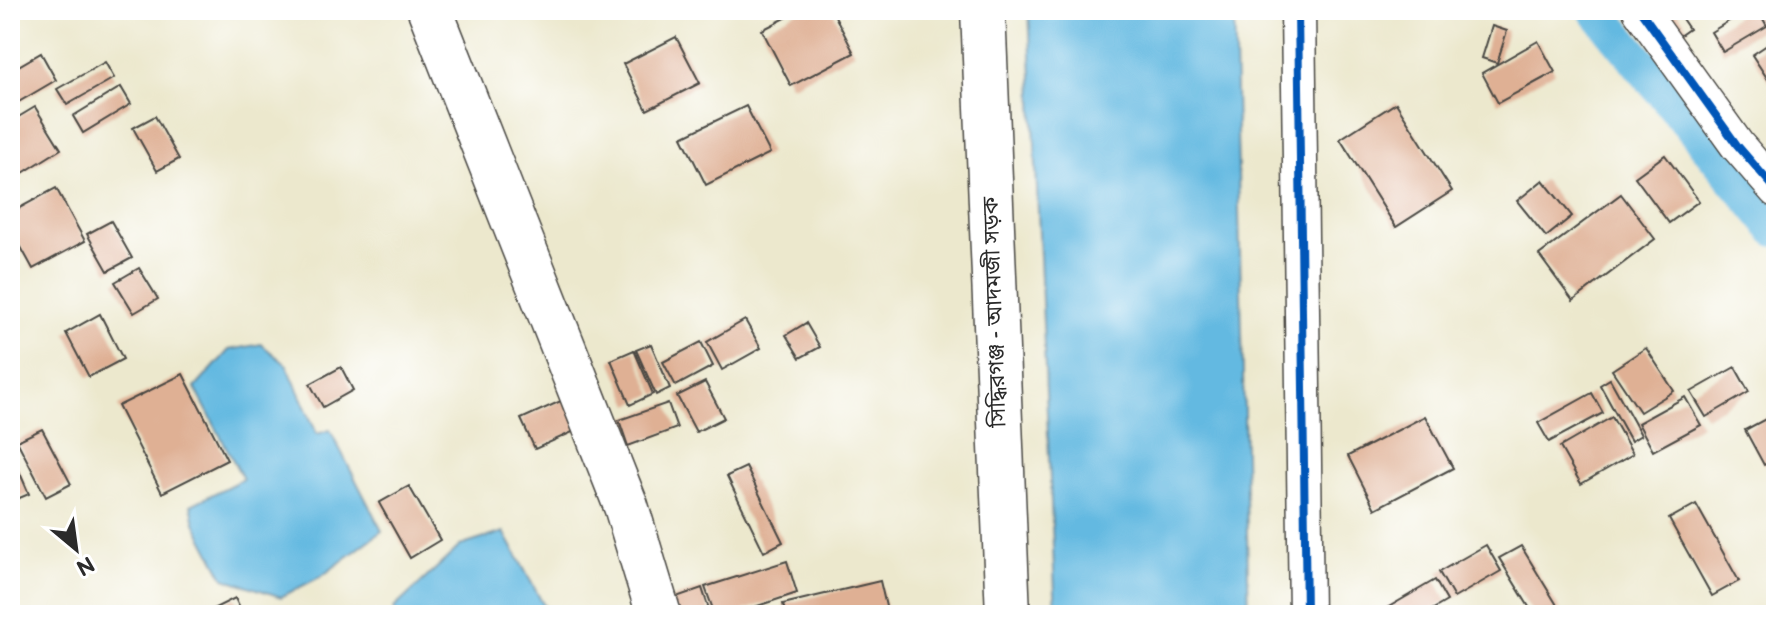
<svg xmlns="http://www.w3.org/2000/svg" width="1786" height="625" viewBox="0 0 1786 625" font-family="'Balsamiq Sans','Noto Sans Bengali',sans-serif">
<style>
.water{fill:#64b9e1;stroke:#487286;stroke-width:2}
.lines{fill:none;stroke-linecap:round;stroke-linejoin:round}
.canal{stroke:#64b9e1;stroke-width:36}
.building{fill:#dfb094}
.minor-casing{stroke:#484743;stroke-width:37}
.primary-casing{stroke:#484743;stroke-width:47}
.minor{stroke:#fff;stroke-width:34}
.primary{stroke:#fff;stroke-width:44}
.cycleway-casing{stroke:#fff;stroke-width:13}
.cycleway{stroke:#0057b8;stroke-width:8}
.labels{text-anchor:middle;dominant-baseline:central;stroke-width:7;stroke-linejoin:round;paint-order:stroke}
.street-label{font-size:22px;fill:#2b2b2b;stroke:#fff}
</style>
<rect width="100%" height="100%" fill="#fff"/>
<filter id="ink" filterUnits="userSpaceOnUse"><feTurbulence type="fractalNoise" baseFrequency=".0125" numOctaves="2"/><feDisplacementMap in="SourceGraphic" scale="16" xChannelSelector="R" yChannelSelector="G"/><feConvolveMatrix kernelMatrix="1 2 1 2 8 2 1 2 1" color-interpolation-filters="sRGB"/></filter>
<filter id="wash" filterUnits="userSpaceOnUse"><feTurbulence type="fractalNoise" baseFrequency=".006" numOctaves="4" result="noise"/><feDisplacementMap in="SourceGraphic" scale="32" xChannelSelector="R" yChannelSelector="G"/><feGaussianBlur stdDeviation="1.8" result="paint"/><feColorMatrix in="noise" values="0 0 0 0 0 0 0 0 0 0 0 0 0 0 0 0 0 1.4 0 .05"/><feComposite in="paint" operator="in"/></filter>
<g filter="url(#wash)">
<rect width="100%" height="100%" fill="#ece8cd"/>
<g class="water">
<polygon points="1029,10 1234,10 1249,615 1056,615"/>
<polygon points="261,344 287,365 317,434 330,430 382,531 322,576 281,597 224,578 195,523 191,505 243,479 195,388 229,350"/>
<polygon points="504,532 549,615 395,615 394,608 460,546"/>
</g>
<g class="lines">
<polyline class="canal" points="1596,10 1776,229"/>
</g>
<g id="blocks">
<g class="building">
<polygon points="801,10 832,10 854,53 791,86 762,30"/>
<polygon points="1658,10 1676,10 1689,29 1672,41"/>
<polygon points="1747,10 1758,10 1767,26 1723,52 1711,32"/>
<polygon points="1492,26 1507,31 1497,63 1482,58"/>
<polygon points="676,37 700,83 647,110 623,64"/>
<polygon points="1776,39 1776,76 1769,81 1752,55"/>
<polygon points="1538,41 1555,72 1498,103 1482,73"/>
<polygon points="41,53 56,80 10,107 10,71"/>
<polygon points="105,62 114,78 67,105 57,89"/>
<polygon points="121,87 131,104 83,133 73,116"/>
<polygon points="1396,103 1452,191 1396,227 1340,139"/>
<polygon points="746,106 770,153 706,185 682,137"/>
<polygon points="35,107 61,149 10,181 10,122"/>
<polygon points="155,116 179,159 157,171 133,128"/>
<polygon points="1665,155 1699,201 1669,223 1635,177"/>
<polygon points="1543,180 1572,216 1546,237 1517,201"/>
<polygon points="56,188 85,241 33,269 10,227 10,213"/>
<polygon points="1621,194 1655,239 1573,301 1539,255"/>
<polygon points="111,221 132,258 108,271 87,234"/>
<polygon points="139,268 158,299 134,313 115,282"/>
<polygon points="100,314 123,359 89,377 66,333"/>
<polygon points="745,320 761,348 722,370 707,342"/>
<polygon points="806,323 820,347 800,358 786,335"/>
<polygon points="701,342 713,366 676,386 663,362"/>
<polygon points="651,344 670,388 656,395 636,350"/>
<polygon points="1646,348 1674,391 1640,412 1612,370"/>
<polygon points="634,350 653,394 630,405 611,360"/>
<polygon points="341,367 353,390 323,407 310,384"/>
<polygon points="1735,367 1749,392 1706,417 1691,392"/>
<polygon points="183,374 227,460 162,493 118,406"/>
<polygon points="1610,379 1641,435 1631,441 1600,385"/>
<polygon points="705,382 724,418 696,432 677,396"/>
<polygon points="1592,393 1603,413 1549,442 1538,423"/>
<polygon points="574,395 588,425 535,449 521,419"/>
<polygon points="1685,397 1701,425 1653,451 1638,423"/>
<polygon points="668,403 677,428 628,446 619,420"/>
<polygon points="1425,416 1453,468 1375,509 1348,456"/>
<polygon points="1771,416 1776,426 1776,459 1764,465 1745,430"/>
<polygon points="1612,417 1633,454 1581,484 1560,447"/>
<polygon points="42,429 71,484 46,497 17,441"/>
<polygon points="10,450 29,494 10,502"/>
<polygon points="746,467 783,542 764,552 727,476"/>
<polygon points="409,486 440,540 410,558 379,503"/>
<polygon points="1696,504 1739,581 1712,596 1669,519"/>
<polygon points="1486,545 1501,571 1454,598 1439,572"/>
<polygon points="1521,546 1563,615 1534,615 1499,558"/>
<polygon points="787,561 797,593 730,615 715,615 705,587"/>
<polygon points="1435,580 1447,601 1423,615 1375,615"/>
<polygon points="880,581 888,615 786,615 783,604"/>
<polygon points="702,588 711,615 663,615 659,603"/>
<polygon points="235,598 243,615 201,615"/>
</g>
</g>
</g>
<g filter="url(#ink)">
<use href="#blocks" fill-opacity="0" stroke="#484743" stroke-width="2"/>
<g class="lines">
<g class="minor-casing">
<g id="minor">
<polyline points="1298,10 1306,615"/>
<polyline points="1640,10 1737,145 1776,190"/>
</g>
</g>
<g class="primary-casing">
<g id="primary">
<polyline points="430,10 626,506 659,615"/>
<polyline points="983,10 1008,615"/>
</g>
</g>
<use href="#minor" class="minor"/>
<use href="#primary" class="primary"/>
<g class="cycleway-casing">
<g id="cycleway">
<polyline points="1298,10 1306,615"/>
<polyline points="1640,10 1737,145 1776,190"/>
</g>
</g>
<use href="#cycleway" class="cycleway"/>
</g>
</g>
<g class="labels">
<g class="street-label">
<text transform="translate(995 312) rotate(-92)">সিদ্ধিরগঞ্জ - আদমজী সড়ক</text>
</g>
</g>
<rect width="1786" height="625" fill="none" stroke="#fff" stroke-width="40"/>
<g transform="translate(76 549) rotate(151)" stroke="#ffffff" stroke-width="6" paint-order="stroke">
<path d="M0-6L14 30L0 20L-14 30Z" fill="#2b2b2b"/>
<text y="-12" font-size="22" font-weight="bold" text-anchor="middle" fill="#2b2b2b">N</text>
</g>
</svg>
